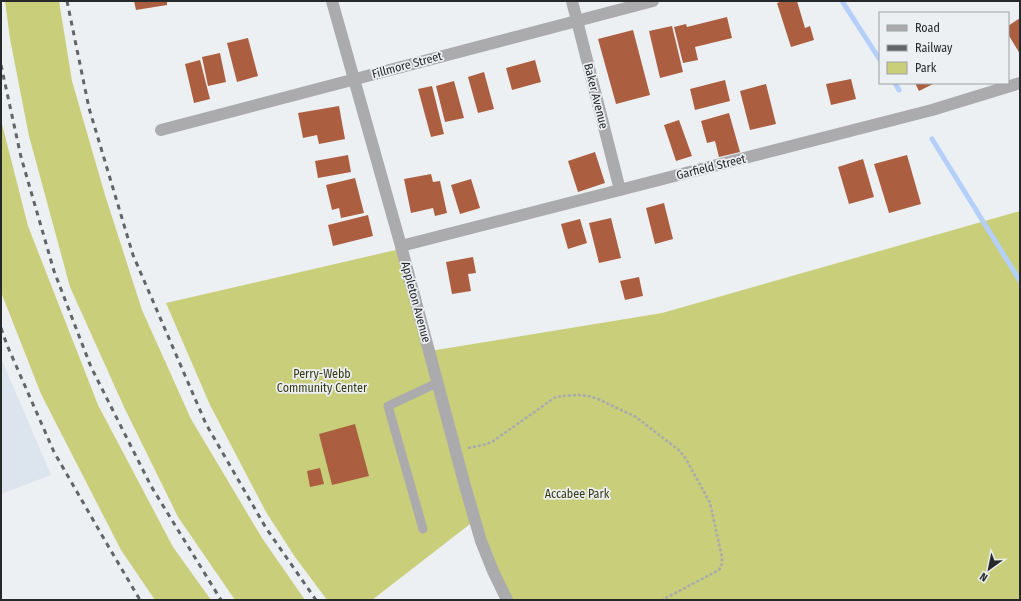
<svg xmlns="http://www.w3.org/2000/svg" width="1021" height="601" viewBox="0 0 1021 601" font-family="'Fira Sans Condensed',sans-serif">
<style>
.built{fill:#dce5ed}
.green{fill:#c9ce7b}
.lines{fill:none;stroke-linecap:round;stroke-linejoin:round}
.stream{stroke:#b4cff9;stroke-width:5}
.building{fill:#ac5e40}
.path{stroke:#a8aaad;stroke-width:2.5;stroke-dasharray:3 2;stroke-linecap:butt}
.lane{stroke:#ababad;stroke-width:9}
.street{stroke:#ababad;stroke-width:12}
.rail{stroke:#626465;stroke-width:3;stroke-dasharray:5 5;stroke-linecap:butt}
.labels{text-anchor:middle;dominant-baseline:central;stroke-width:3.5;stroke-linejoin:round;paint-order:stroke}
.street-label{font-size:12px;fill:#272829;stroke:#edf0f3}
.park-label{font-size:12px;fill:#373913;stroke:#edf0f3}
</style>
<rect width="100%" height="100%" fill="#edf0f3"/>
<polygon class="built" points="1,358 51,475 1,494"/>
<g class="green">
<polygon points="5,1 59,1 72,81 105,195 142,310 191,419 262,538 305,600 235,600 178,517 124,407 70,287 29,136 10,39"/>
<polygon points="1,120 28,226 98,405 173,547 211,600 155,600 121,550 41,394 1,292"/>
<polygon points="1020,211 1020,600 507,600 493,571 430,351 662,313"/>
<polygon points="400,249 474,521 372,600 327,600 295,557 266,512 210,405 166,303"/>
</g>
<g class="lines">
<g class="stream">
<polyline points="842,1 880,60"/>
<polyline points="895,83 899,90"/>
<polyline points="932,139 1020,281"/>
</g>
</g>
<g class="building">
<polygon points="134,1 167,1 167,5 136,10"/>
<polygon points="783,1 797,1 805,28 810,26 814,40 791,47 777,3"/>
<polygon points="727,17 732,38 695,47 698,60 683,63 674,27 686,24 687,27"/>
<polygon points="1020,18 1020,54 1008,34 1008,26"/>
<polygon points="672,26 683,72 660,78 649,31"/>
<polygon points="633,30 650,95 616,104 598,39"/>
<polygon points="248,38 258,76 237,82 227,43"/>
<polygon points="220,53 226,82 208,86 202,57"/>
<polygon points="200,60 210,99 194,103 185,64"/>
<polygon points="535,60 541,82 512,90 506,68"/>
<polygon points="484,72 494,109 478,113 468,77"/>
<polygon points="851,79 856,99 831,105 826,84"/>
<polygon points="725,80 730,101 695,110 690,89"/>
<polygon points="454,81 464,118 445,122 436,86"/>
<polygon points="915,83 935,83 919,91"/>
<polygon points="766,84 776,124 750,130 740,91"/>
<polygon points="432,86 444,134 431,137 418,89"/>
<polygon points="339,106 345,139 319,144 317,135 303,138 298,113"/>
<polygon points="729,113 740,152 719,157 715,141 707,143 701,121"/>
<polygon points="679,120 692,156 676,161 664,125"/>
<polygon points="595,152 605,183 578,192 568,161"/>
<polygon points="348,155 351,172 318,178 315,161"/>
<polygon points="907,155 921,204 889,213 874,164"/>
<polygon points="863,159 874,197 849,204 838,167"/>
<polygon points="431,174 433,182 440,181 447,213 435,216 433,208 411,213 404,179"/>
<polygon points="355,178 364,213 341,218 339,208 332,210 326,185"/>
<polygon points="471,179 480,208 460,214 451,185"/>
<polygon points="664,203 673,239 655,244 646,208"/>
<polygon points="368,215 373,236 333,246 328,225"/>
<polygon points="611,218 621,258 599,263 589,223"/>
<polygon points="580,219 587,243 568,249 561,224"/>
<polygon points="473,257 476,273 468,274 471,291 452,294 446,262"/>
<polygon points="639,277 643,296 625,300 620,281"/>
<polygon points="355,424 369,476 332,485 319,434"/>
<polygon points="320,468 324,484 310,487 307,471"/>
</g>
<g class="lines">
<polyline class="path" points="468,448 483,445 492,442 554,398 561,396 579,395 589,396 598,399 636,417 680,451 686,459 710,503 722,557 722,564 719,570 662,600"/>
<polyline class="lane" points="423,529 388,406 437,383"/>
<g class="street">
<polyline points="332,1 401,246 465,486 481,541 493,571 507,600"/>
<polyline points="572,1 620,190"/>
<polyline points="161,130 653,1"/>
<polyline points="401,246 932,110 1020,83"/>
</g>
<g class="rail">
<polyline points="67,1 89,108 133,255 206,424 266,528 316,600"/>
<polyline points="1,65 21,157 54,271 91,367 151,486 221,600"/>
<polyline points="1,328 7,345 54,452 107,544 140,600"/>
</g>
</g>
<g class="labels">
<g class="street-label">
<text transform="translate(407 65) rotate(-15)">Fillmore Street</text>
<text transform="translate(596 96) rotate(76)">Baker Avenue</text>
<text transform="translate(711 167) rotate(-14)">Garfield Street</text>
<text transform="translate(416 302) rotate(75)">Appleton Avenue</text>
</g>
<g class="park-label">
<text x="322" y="374">Perry-Webb<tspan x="322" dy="14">Community Center</tspan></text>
<text x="577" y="494">Accabee Park</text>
</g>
</g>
<rect width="1021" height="601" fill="none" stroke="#272829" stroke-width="4"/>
<rect x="879" y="12" width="130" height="72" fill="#edf0f3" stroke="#9ea0a2"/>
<rect x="887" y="25" width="20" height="6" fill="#ababad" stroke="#9ea0a2"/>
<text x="915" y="32" font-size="12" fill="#272829">Road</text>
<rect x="887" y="45" width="20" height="6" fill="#626465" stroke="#9ea0a2"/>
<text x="915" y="52" font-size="12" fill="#272829">Railway</text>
<rect x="887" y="62" width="20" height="12" fill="#c9ce7b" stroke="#9ea0a2"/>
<text x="915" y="72" font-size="12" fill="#272829">Park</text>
<g transform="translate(989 569) rotate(213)" stroke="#edf0f3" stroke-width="3" paint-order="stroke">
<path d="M0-3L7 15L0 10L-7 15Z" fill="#272829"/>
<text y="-6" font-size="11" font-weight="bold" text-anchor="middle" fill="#272829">N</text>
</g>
</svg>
